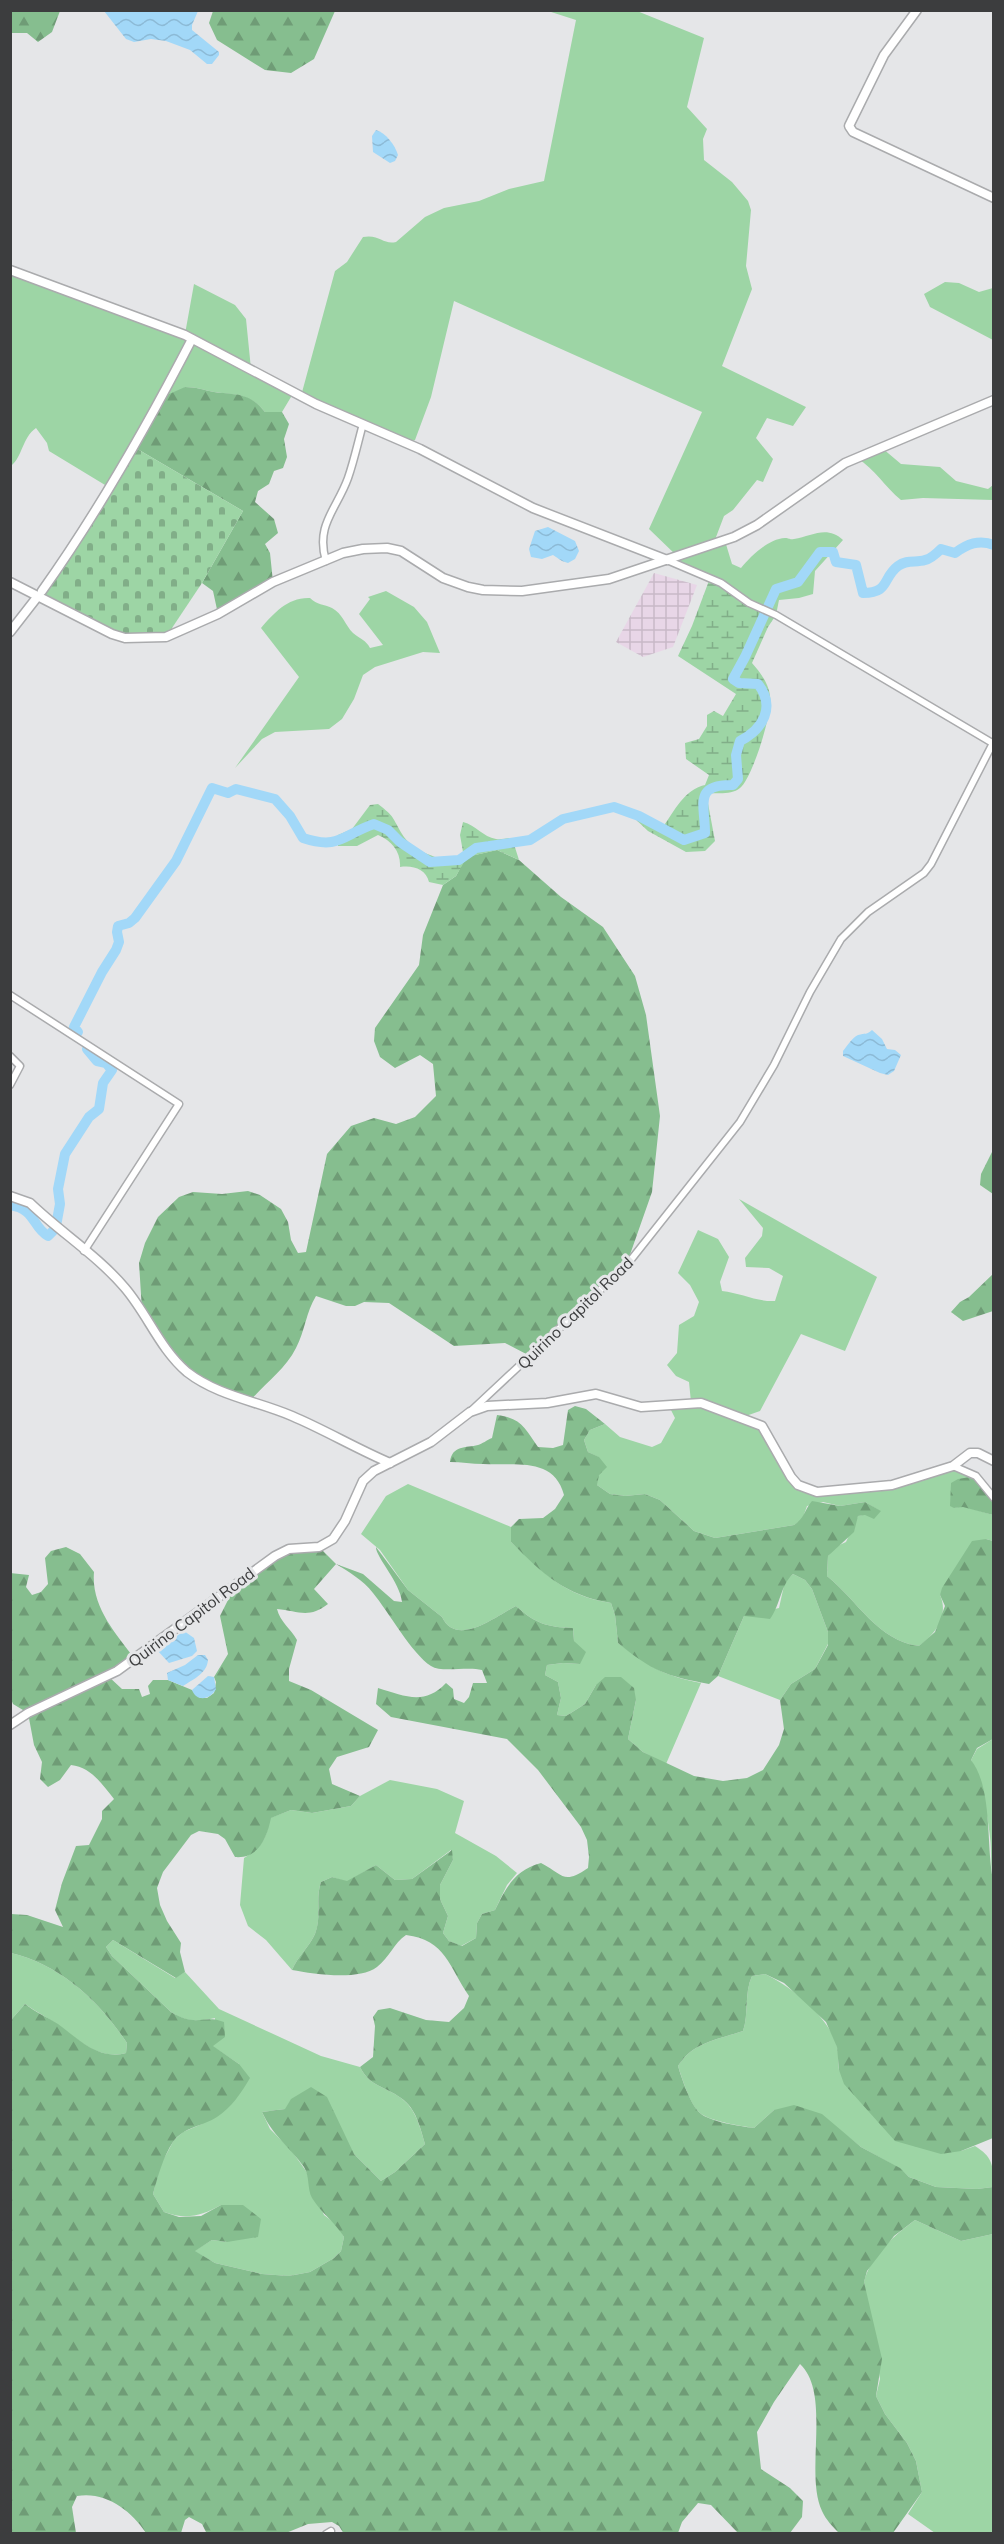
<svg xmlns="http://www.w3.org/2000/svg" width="1004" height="2544" viewBox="0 0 1004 2544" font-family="Mulish,sans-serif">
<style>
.industrial{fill:url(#industrial-grid)}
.green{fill:#9dd5a5}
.forest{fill:url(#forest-firs);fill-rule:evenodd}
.wetland{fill:url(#wetland-marsh)}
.cemetery{fill:url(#cemetery-stones)}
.water{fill:url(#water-waves)}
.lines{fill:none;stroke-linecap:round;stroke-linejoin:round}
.river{stroke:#a2d8f8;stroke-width:10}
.street-casing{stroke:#aaabad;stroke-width:9}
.secondary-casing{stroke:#aaabad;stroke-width:11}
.street{stroke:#fff;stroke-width:6}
.secondary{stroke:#fff;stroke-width:8}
.labels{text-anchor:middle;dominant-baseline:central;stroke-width:6;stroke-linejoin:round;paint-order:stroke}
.street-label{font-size:16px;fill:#3c3d3e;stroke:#e5e6e8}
</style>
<defs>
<pattern id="industrial-grid" width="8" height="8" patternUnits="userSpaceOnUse" patternTransform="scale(1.5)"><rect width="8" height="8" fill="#e8d6e7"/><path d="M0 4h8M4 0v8" fill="none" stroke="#c8b9c7"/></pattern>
<pattern id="forest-firs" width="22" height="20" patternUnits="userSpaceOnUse" patternTransform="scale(1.5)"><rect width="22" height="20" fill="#86be8f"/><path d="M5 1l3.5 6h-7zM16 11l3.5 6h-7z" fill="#6f9c76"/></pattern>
<pattern id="wetland-marsh" width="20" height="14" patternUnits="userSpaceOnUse" patternTransform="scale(1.5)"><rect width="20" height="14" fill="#9dd5a5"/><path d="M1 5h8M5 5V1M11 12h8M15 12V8" fill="none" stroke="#81ae88"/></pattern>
<pattern id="cemetery-stones" width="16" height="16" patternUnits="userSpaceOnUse" patternTransform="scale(1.5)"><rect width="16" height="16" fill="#9dd5a5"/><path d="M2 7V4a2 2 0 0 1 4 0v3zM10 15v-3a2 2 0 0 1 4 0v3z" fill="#81ae88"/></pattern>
<pattern id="water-waves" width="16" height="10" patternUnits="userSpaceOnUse" patternTransform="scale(1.5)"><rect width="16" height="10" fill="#a2d8f8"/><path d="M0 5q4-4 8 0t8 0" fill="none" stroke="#8cbad6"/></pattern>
</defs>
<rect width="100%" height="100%" fill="#e5e6e8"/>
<polygon class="industrial" points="654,573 697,585 673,647 643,657 616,642"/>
<g class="green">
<path d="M548 11H637L704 38 687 107 707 129 703 139 704 160 732 182 748 201 751 210 746 266 752 289 722 366 806 407 793 426 767 418 756 438 773 459 763 482 757 480 733 510 724 516 713 545 725 541 732 564 741 568C751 556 768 539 785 538 790 538 789 540 794 539 812 536 827 525 843 540L815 571 813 594 799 598 779 600 776 615 749 603 729 588 667 560 677 556 649 529 702 412 454 301 431 397 415 440 408 443 301 396 335 271 347 262 363 237C380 234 383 245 396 242L425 217 444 208 479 201 509 189 544 181 576 20Z"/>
<path d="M11 270 185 334 194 284 235 305 246 319 251 369 294 392 282 412H265C250 393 235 395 214 392 204 390 196 387 185 387L110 488 49 451 47 443 36 428C22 438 23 456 11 466Z"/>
<polygon points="945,282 959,283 979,292 993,288 993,340 930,307 924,294"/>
<path d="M882 448 901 464 940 467 956 481 988 489 993 485V500L923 498 901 500C885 487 875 469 857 458Z"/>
<path d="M386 591 414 607 427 622 440 653 423 652 375 667 363 675 354 699 342 719 329 729 275 732 262 739 235 768 299 677 261 628C274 613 288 597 310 598 317 605 324 604 332 608 343 614 345 625 353 633 360 639 366 640 370 648L383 645 359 614 370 599 368 597Z"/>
<path d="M739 1199 877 1277 845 1351 801 1334 760 1411 743 1417 762 1426 784 1467 808 1489 874 1488 953 1466 976 1476 954 1508 963 1506 993 1515V1541L986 1539 940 1595C949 1615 936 1634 919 1646 878 1641 857 1600 827 1576L828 1556 835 1547 846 1542 858 1516 880 1511 865 1502 840 1506 823 1502 807 1506 802 1520 794 1525 715 1538 694 1531 660 1500 645 1494 625 1496 610 1494 597 1485 598 1457 588 1452 584 1440 590 1430 605 1424 620 1437 652 1447 661 1443 675 1418 669 1406 691 1402 689 1382 676 1376 667 1365 677 1353 679 1325 694 1316 699 1302 690 1285 678 1273 698 1230 718 1239 729 1257 720 1282 722 1291C741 1293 757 1302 775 1301L783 1276 769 1268 746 1267 745 1258 762 1236 763 1228Z"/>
<path d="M408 1484 511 1527V1542C546 1574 562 1595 611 1603L615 1615 618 1643C651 1667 661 1675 701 1683L666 1764 643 1752 628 1739 636 1700 596 1685 585 1704 566 1716 557 1715 561 1698 558 1682 545 1675 547 1665 563 1663 580 1664 574 1641 573 1628C547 1627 536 1624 516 1606 496 1616 457 1648 442 1617L408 1590 380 1550 361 1534 386 1496Z"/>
<polygon points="793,1574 805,1580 812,1589 828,1632 828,1644 815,1669 791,1684 780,1700 718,1676 744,1616 779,1608 785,1581"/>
<path d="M993 1739V1879C990 1865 992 1852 990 1837 987 1811 982 1785 971 1760L977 1749Z"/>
<path d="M390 1780 437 1789 464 1801 455 1833 496 1856 517 1873 507 1885 495 1910 482 1914 477 1923 476 1938 461 1946 449 1941 443 1933 448 1916 440 1899V1885L453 1860 451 1850 412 1879 395 1880 376 1865 347 1882 332 1877 321 1882C315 1899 322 1917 315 1934 309 1947 298 1956 292 1970L266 1940 248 1926 240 1905 244 1858C263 1846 266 1839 270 1818L291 1810 312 1813 351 1806 360 1796Z"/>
<path d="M113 1940 175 1978 185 1972 219 2009 321 2056 360 2067C370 2087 385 2086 401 2098 416 2109 420 2127 425 2144L395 2172 381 2181 354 2154 285 2109 262 2112 270 2129 291 2150 306 2171 324 2215 337 2225 344 2237 341 2251 334 2258 310 2272 289 2276 262 2274 215 2263 194 2251 212 2240 227 2242 221 2205C201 2216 186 2220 164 2212L153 2194 160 2166 174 2140 183 2132 202 2124 239 2064 212 2046 215 2018C198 2022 186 2022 171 2012L112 1956 106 1947Z"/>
<path d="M11 1953C61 1965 99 2001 127 2043L126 2053C100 2061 77 2039 58 2025 47 2017 36 2012 25 2004L11 2020Z"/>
<path d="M765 1974C792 1987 829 2017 837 2046 839 2054 838 2063 839 2070L961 2151 975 2146C994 2158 993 2166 993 2187L977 2189 936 2187 909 2177 899 2168 861 2147 846 2135 774 2110 754 2128C741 2126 709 2121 700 2113 690 2105 682 2078 678 2066 693 2042 717 2040 743 2031 749 2013 744 1993 752 1976Z"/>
<path d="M915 2220 961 2241 993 2234V2533H935L908 2514 922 2492 916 2461 907 2443 885 2414 876 2396 880 2379 864 2282C870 2256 895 2235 915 2220Z"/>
</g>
<g class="forest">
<polygon points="10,11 11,10 60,11 52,32 38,42 27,33 11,33"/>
<polygon points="213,11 213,10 335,11 314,59 291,73 265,70 217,40 209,23"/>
<path d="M185 387C196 387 204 390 214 392 236 395 249 392 265 412H282L289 424 284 439 287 457 283 468 274 471 269 484 258 491 255 502 274 519 278 533 265 544 270 553 273 582 218 614 213 591 202 583 243 511 134 447 167 395Z"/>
<path d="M497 850 519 860 561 897 603 927 635 976 646 1015 660 1116 652 1192 626 1266 530 1356 505 1343 454 1346 389 1303 364 1302 355 1306H346L316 1296C306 1312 305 1331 296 1348 285 1370 265 1383 250 1401L187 1371 142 1310 139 1263 145 1243 158 1217 179 1197 193 1192 222 1194 248 1191 260 1195 281 1209 288 1222 291 1240 298 1253 306 1252 327 1154 351 1126 374 1118 396 1124 415 1117 436 1096 433 1064 420 1055 395 1068 380 1057 374 1041 375 1028 419 965 423 935 443 885 456 876 466 857Z"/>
<polygon points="993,1150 993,1194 980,1185 981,1174"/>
<polygon points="993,1274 993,1311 963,1321 951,1312 960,1302 969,1297"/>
<path d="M575 1406 586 1409 605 1424 590 1430 584 1440 588 1452 599 1457 607 1467 599 1475 597 1485 610 1494 625 1496 645 1494 660 1500 694 1531 715 1538 794 1525C804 1519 805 1509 812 1501L840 1506 865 1502 881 1511 874 1519 865 1515 858 1516 854 1532 828 1556 827 1576C857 1600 878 1641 919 1646L935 1632 945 1606 940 1595 942 1588 972 1541 986 1539 993 1541V1739L977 1748 971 1760C993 1788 986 1846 993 1879V2138L961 2151 941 2154 895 2141 844 2084 839 2070 837 2047 826 2022 784 1983 765 1974 752 1976C744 1993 749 2013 743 2031 717 2040 693 2042 678 2066 682 2079 690 2104 700 2113 710 2122 740 2126 754 2128L774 2110 794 2105 822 2114 861 2147 900 2168 909 2177 936 2187 977 2189 993 2187V2234L961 2241 915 2220 894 2236 867 2271 864 2282 882 2359 876 2396 885 2414 907 2443 916 2461 922 2492 893 2533H839C833 2527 826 2520 822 2511 804 2473 832 2394 800 2364L774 2402 757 2432 761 2469 790 2488 803 2501 802 2517 790 2533H738L711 2505 698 2503 682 2522 678 2533 344 2534 339 2526 332 2522 308 2524 286 2533 207 2534 202 2524 189 2517 185 2520 181 2533H146C131 2510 105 2491 77 2496L72 2507 76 2533H11V2020L25 2004C35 2012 47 2017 58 2024 77 2038 99 2061 126 2053L127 2043C99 2001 61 1965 11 1953V1914L27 1915 63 1927 55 1910 62 1883 76 1846 89 1845 102 1819V1811L114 1799C102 1784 91 1767 71 1765L60 1780 48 1787 40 1779 42 1762 34 1745 28 1713 13 1704 11 1699 10 1573 29 1575 26 1587 32 1595 41 1592 48 1584 45 1558 51 1551 66 1547 80 1554 94 1572C91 1606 115 1633 135 1659L108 1676 122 1689H139L142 1697 150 1694 148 1686 153 1680H168L192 1690 200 1698H207L214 1693 216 1682 214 1677 228 1654 220 1616 231 1594 261 1565 275 1556 319 1547 336 1564 363 1574 394 1601 402 1602C400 1582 375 1556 376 1547L408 1590 442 1617C457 1648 496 1616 516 1606 536 1624 547 1627 573 1628L574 1641 586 1652 580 1664 563 1663 547 1665 545 1675 558 1682 561 1698 557 1715 566 1716 585 1704 596 1685 605 1677H621L634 1688 636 1700 628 1739 643 1752 694 1776 723 1781 747 1778 763 1770 779 1745 784 1729 780 1700 791 1684 815 1669 828 1645V1632L812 1589 805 1580 793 1574C780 1586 781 1604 770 1619L744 1616 718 1676 709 1684C666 1676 652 1671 618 1643L615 1615 611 1603C564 1595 543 1574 511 1542V1527L519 1519 543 1518 555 1509 564 1495C554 1456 514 1466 483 1464 472 1464 461 1462 450 1462 452 1445 466 1448 478 1445 482 1444 487 1440 492 1438L497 1415C521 1418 525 1428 538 1447L553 1448 563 1445 568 1410ZM336 1564C349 1572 363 1580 373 1593 388 1611 412 1654 431 1666 442 1673 467 1666 482 1670L487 1683H473L469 1697 464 1703 454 1699 453 1689 446 1683C424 1706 405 1696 378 1688L376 1704 391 1717 507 1739 538 1770 581 1827 587 1840 589 1857 588 1868C563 1885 564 1875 541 1863 515 1870 507 1886 495 1910L482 1914 477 1923 476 1938 462 1946 449 1941 443 1933 448 1916 440 1899V1885L453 1860 452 1850 412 1879 395 1880 376 1865 347 1881 332 1877 321 1882C315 1899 322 1916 315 1934 309 1947 298 1956 292 1970 314 1974 358 1981 377 1967 389 1958 394 1943 406 1935 446 1940 449 1967 469 1996L464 2008 449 2022 426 2020 390 2008 378 2010 373 2017 375 2026 373 2057 360 2067C370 2087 385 2086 401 2098 416 2108 420 2127 425 2144L395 2172 381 2181 354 2154 327 2097 311 2087 291 2099 285 2109 262 2112C273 2136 289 2146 304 2167 310 2177 307 2189 312 2198 321 2213 335 2222 344 2237L341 2251 334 2258 310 2272 289 2276 262 2274 215 2263 195 2251 212 2240 227 2242 258 2237 261 2219 243 2205H221L201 2216 179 2217 164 2212 153 2194C158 2176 163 2157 173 2142 183 2127 204 2126 217 2117 231 2108 242 2092 250 2078L239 2064 213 2046 225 2037 224 2022C203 2014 197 2028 171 2012L112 1956 106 1947 113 1940 176 1978 185 1972 180 1952 181 1943 167 1921 160 1905 157 1888 163 1872 191 1835 199 1831 218 1834 225 1839 235 1857C259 1859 267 1837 271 1818L291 1810 312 1813 351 1806 360 1796 332 1784 329 1769 337 1757 369 1747 378 1730 311 1690 289 1681V1669L297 1640C291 1629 280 1622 277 1609 298 1611 309 1619 328 1604L314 1589Z"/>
<polygon points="976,1476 993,1498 993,1515 963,1507 954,1508 950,1506 951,1483 958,1479"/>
</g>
<g class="wetland">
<path d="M710 578 776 615 768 627 752 663C760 672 769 684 770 696 773 712 752 779 740 788 732 795 718 793 708 793L707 798 715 841 705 851 686 852 648 831 632 816 663 827C675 810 684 790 705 785L709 775 686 759 685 743 699 739 707 726V715L714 711 723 716 736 694 678 656 692 626Z"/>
<path d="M378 804C395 817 392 817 402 834 412 850 434 858 452 861L463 852 460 835 463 822C476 825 483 837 496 839 500 840 507 838 512 838L519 860 497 850 467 857 456 876 443 885 429 882C426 869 413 865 400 867 401 852 392 841 378 835L357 846H338V835L352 829 370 805Z"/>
</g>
<polygon class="cemetery" points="134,447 243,511 202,583 166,637 125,638 38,596"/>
<g class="water">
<polygon points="104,11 198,11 192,25 192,30 219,52 219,55 212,64 207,64 190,50 166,41 151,39 134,42 126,39"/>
<path d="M376 130C386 133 395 145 398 155L395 161 390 163 373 152 372 136Z"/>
<polygon points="548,527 575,541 579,551 575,559 568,563 562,561 553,555 542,559 531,557 529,549 535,531"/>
<path d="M872 1030 882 1039 887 1049 895 1050 901 1055 894 1071 888 1075 880 1073 843 1056V1051C847 1046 852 1038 858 1035 865 1033 867 1035 872 1030Z"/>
<polygon points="184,1631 194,1638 197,1651 192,1656 169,1663 157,1650"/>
<path d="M198 1655H205L208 1660C207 1673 194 1679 183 1686L168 1680 167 1673 185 1665Z"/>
<path d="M208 1676 214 1677 216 1689C211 1699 197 1703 192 1690Z"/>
</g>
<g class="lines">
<g class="river">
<path d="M78 1032 74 1027 102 972 116 950 119 942 117 932 118 926 129 923 135 918 176 861 212 788 228 793 236 789 275 799 290 816 303 838C339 850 342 835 374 824L388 830 400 842 430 862 459 860 476 848 530 840 563 819 614 807 639 816 684 840 705 833C705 805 693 784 733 785L738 779 736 755 740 741C763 729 776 707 758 684L739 683 733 679 745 657 776 589 798 582 820 552H833L836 562 856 565 863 593C890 593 882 578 898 566 907 559 916 563 925 560 931 559 937 553 941 549L955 553C967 544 979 539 994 545"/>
<path d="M10 1205C36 1209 32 1227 48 1236L53 1231"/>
<polyline points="56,1226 60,1204 58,1189 65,1154 89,1117 99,1109 103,1083 112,1070 106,1063 97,1061 87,1049"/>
</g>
<g class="street-casing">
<g id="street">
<polyline points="667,560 721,583 749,603 776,615 994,744"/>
<path d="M326 561C315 525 337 509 348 478 354 461 358 442 363 424"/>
<polyline points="10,995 179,1104 84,1251"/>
<polyline points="10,1056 20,1066 10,1085"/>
<polyline points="472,1410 626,1266 740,1122 774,1065 810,992 841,939 868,912 924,873 931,864 993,743"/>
<polyline points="953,1466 976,1476 994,1498"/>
<polyline points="326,2534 331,2531"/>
</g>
</g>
<g class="secondary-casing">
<g id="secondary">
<polyline points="917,10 884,55 849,126 853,132 994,198"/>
<polyline points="10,270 185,335 316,404 420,449 533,508 667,560"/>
<polyline points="10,582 112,634 125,638 166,637 218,614 273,582 343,553 363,549 387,548 401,551 443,578 468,587 483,590 522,591 609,579 734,537 757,525 845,463 994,400"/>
<path d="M42 591C99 511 147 426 192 339"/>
<polyline points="10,632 38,596"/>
<path d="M10 1196 30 1203C60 1232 98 1256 125 1288 148 1315 160 1349 187 1372 218 1396 257 1401 292 1416 325 1430 357 1449 390 1463"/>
<polyline points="10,1725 28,1713 117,1671 275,1556 289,1549 319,1547 333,1539 345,1521 363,1481 374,1471 431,1442 470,1412 487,1406 547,1403 596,1394 641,1407 701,1403 762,1426 791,1477 798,1485 817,1492 892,1485 953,1466 970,1453 978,1453 994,1461"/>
</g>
</g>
<use href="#street" class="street"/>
<use href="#secondary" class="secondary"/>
</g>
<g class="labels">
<g class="street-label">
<text transform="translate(575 1313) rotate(-44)">Quirino Capitol Road</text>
<text transform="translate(191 1617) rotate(-37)">Quirino Capitol Road</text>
</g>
</g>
<rect width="1004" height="2544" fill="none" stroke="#3c3d3e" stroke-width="24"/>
</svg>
